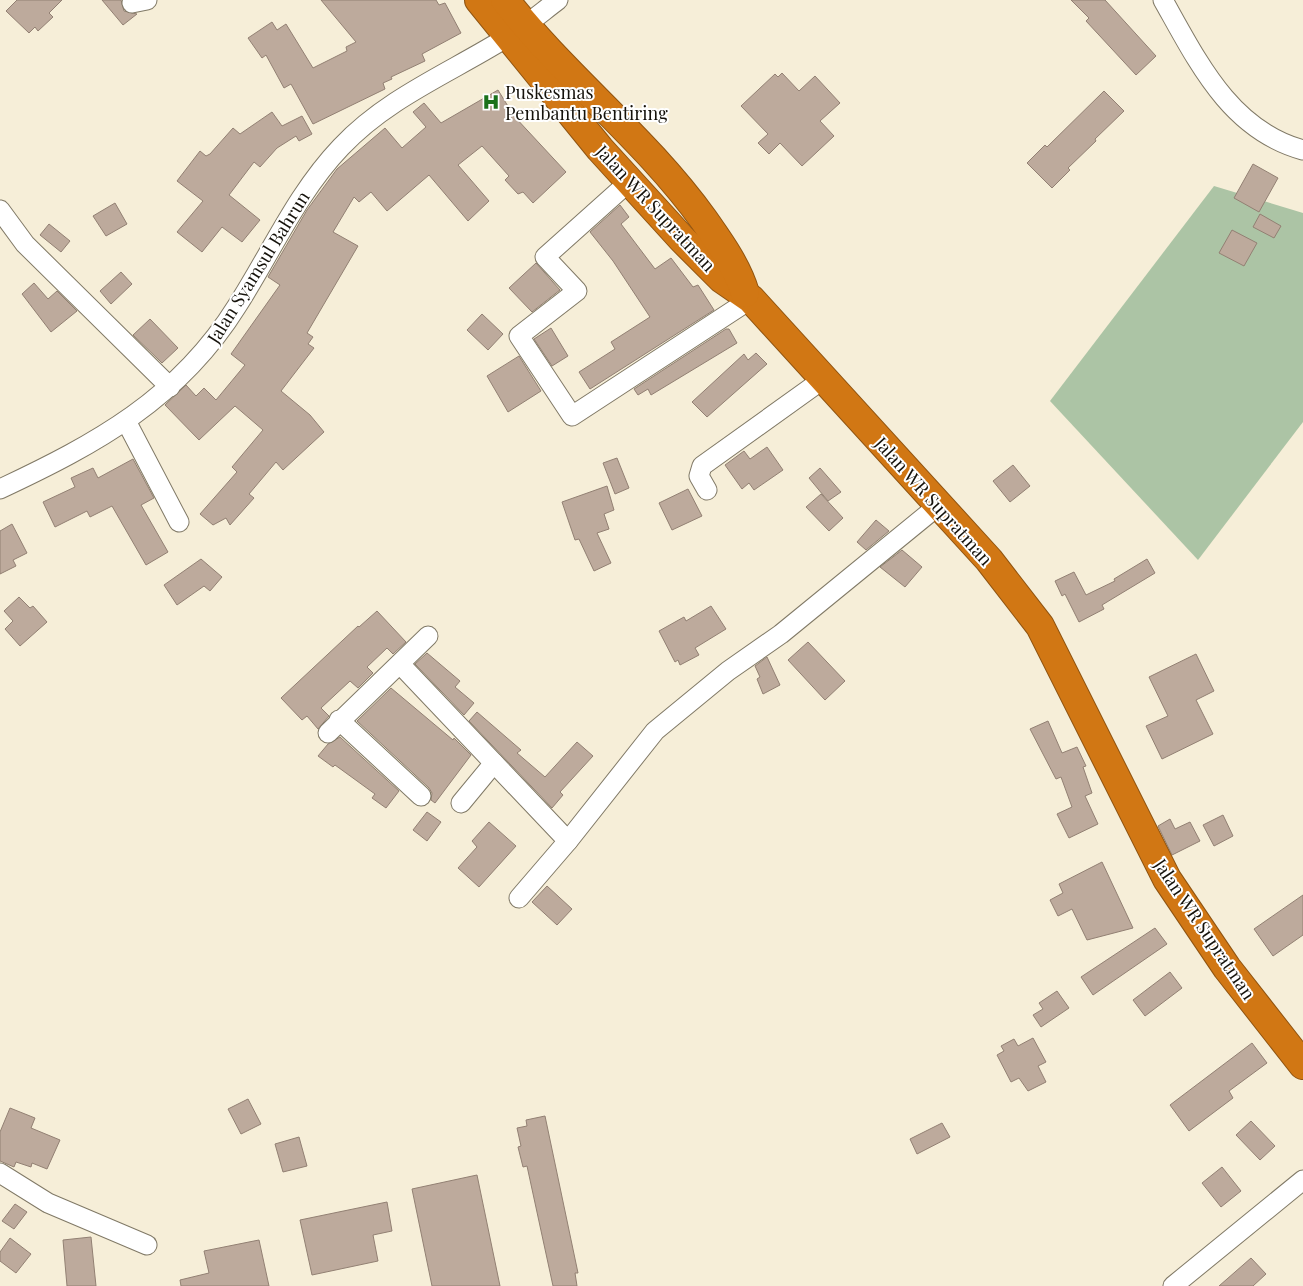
<svg xmlns="http://www.w3.org/2000/svg" width="1303" height="1286" viewBox="0 0 1303 1286" font-family="'Playfair Display',serif">
<style>
.green{fill:#acc4a5}
.building{fill:#bdaa9c;stroke:#928073}
.lines{fill:none;stroke-linecap:round;stroke-linejoin:round}
.street-casing{stroke:#807966;stroke-width:21}
.highway-casing{stroke:#8f5411;stroke-width:30}
.street{stroke:#fff;stroke-width:19}
.highway{stroke:#d17714;stroke-width:28}
.labels{text-anchor:middle;dominant-baseline:central;stroke-width:4;stroke-linejoin:round;paint-order:stroke}
.poi-label{font-size:18px;fill:#15120b;stroke:#fff;text-anchor:start}
.street-label{font-size:18px;fill:#15120b;stroke:#fff}
</style>
<rect width="100%" height="100%" fill="#f6eed8"/>
<polygon class="green" points="1214,186 1303,213 1303,422 1198,560 1050,401"/>
<g class="building">
<polygon points="17,0 62,0 49,13 53,17 38,31 35,27 29,33 6,11"/>
<polygon points="102,0 121,0 124,11 137,14 123,25"/>
<polygon points="321,0 436,0 439,5 445,3 461,33 422,54 425,61 391,77 392,79 383,83 385,89 313,124 291,84 284,88 266,55 262,58 248,38 272,22 277,30 286,24 313,68 347,51 346,47 356,42"/>
<polygon points="1071,0 1105,0 1156,56 1136,75 1086,21 1089,18"/>
<polygon points="782,73 799,91 815,76 840,103 820,121 834,136 802,166 780,143 769,154 758,143 768,134 741,106 775,74 778,77"/>
<polygon points="498,90 514,116 566,172 533,203 523,192 518,194 505,180 509,176 482,146 458,165 489,201 468,221 429,175 387,211 371,192 359,202 354,197 333,232 358,246 307,333 313,337 308,344 314,348 281,391 310,415 324,432 283,470 276,462 249,494 254,498 230,525 226,518 213,525 200,514 237,472 232,467 263,430 235,406 199,440 165,405 186,385 196,396 204,388 216,400 245,365 231,354 280,285 268,277 307,210 337,169 385,128 402,148 426,127 413,112 424,103 441,123"/>
<polygon points="1104,91 1124,111 1095,139 1096,141 1068,168 1070,170 1052,188 1027,163 1045,145 1047,147"/>
<polygon points="272,112 282,126 302,116 312,134 299,141 296,136 277,148 260,167 254,162 229,195 260,220 242,242 222,227 202,252 177,232 203,201 177,181 200,151 206,156 210,154 233,128 240,134"/>
<polygon points="1253,164 1278,178 1259,212 1234,198"/>
<polygon points="115,203 127,224 106,236 93,216"/>
<polygon points="620,205 629,217 621,224 655,269 671,258 693,287 698,285 714,310 590,389 579,372 615,349 611,342 650,317 613,261 590,232"/>
<polygon points="1260,214 1281,226 1274,238 1253,227"/>
<polygon points="49,224 70,241 61,252 40,235"/>
<polygon points="1232,230 1257,243 1244,266 1219,253"/>
<polygon points="536,263 560,290 532,312 509,288"/>
<polygon points="121,272 132,284 111,304 100,291"/>
<polygon points="34,283 48,299 57,291 77,311 51,332 22,294"/>
<polygon points="482,314 503,334 488,350 467,330"/>
<polygon points="150,319 178,348 162,363 133,335"/>
<polygon points="551,328 568,356 552,366 534,339"/>
<polygon points="726,329 729,329 737,343 651,395 648,389 638,395 634,389"/>
<polygon points="756,353 767,364 707,417 692,402 744,354 748,360"/>
<polygon points="519,356 541,391 508,412 487,376"/>
<polygon points="767,447 783,470 754,490 749,483 742,489 725,465 744,451 750,459"/>
<polygon points="617,458 629,488 615,494 603,463"/>
<polygon points="133,459 154,498 141,505 168,552 146,565 112,506 90,517 87,511 55,527 43,502 75,487 71,478 93,468 98,478"/>
<polygon points="1013,465 1030,486 1010,502 993,481"/>
<polygon points="820,468 841,492 828,501 809,478"/>
<polygon points="607,486 614,510 604,514 609,529 597,533 611,563 594,571 579,539 575,540 562,502"/>
<polygon points="688,489 702,516 672,530 659,503"/>
<polygon points="821,494 843,518 829,531 806,507"/>
<polygon points="876,520 889,531 866,550 857,542"/>
<polygon points="12,524 27,553 13,560 16,566 0,574 0,531"/>
<polygon points="902,550 922,567 905,587 880,567"/>
<polygon points="201,559 222,577 210,591 204,586 177,605 164,585"/>
<polygon points="1147,559 1155,573 1102,605 1104,609 1079,622 1065,594 1062,596 1055,581 1074,572 1086,595 1115,581 1114,579"/>
<polygon points="19,597 30,608 33,606 47,622 20,646 5,629 13,621 4,611"/>
<polygon points="711,606 726,629 695,648 699,655 680,665 678,660 675,662 659,631 684,617 686,621"/>
<polygon points="377,611 406,642 393,654 387,648 367,667 373,673 358,688 350,681 321,708 329,716 318,729 307,716 302,720 281,698 358,626 359,627"/>
<polygon points="808,642 845,681 825,700 788,660"/>
<polygon points="427,653 460,681 455,687 474,703 464,715 415,664"/>
<polygon points="1196,654 1214,691 1196,700 1213,734 1162,759 1146,726 1168,716 1149,677"/>
<polygon points="767,657 780,685 763,694 757,679 760,677 755,666"/>
<polygon points="391,688 453,740 454,738 471,755 435,803 431,800 432,793 429,788 357,721"/>
<polygon points="477,712 521,750 517,753 545,777 577,742 593,756 560,792 563,795 552,808 469,721"/>
<polygon points="1048,721 1062,753 1077,747 1086,766 1083,767 1092,793 1085,796 1098,824 1069,838 1057,814 1072,807 1061,777 1056,779 1030,729"/>
<polygon points="340,737 399,791 386,808 372,798 375,794 335,765 333,767 318,756 328,744"/>
<polygon points="427,812 441,822 427,841 413,830"/>
<polygon points="1223,815 1233,836 1214,846 1203,825"/>
<polygon points="1170,819 1175,829 1190,822 1200,841 1172,855 1158,826"/>
<polygon points="489,822 516,846 479,887 458,868 477,847 472,841"/>
<polygon points="1102,862 1133,928 1087,940 1072,909 1058,916 1050,900 1063,893 1059,884"/>
<polygon points="547,886 572,909 557,925 532,902"/>
<polygon points="1303,895 1303,935 1273,956 1254,929"/>
<polygon points="1155,928 1167,944 1093,995 1081,977"/>
<polygon points="1170,972 1182,988 1145,1016 1133,1000"/>
<polygon points="1057,991 1069,1008 1041,1027 1033,1015 1043,1009 1039,1003"/>
<polygon points="1033,1038 1046,1062 1038,1066 1046,1082 1028,1091 1019,1078 1011,1082 997,1055 1004,1051 1001,1046 1014,1039 1018,1046"/>
<polygon points="1252,1043 1267,1063 1229,1091 1233,1098 1189,1131 1170,1105"/>
<polygon points="248,1099 261,1124 241,1134 228,1109"/>
<polygon points="10,1108 35,1118 31,1128 60,1140 47,1169 32,1163 31,1167 16,1162 14,1167 0,1161 0,1132"/>
<polygon points="545,1116 578,1273 575,1273 577,1286 553,1286 527,1166 523,1167 518,1147 521,1146 517,1128 527,1126 526,1120"/>
<polygon points="1251,1121 1275,1146 1260,1160 1236,1135"/>
<polygon points="942,1123 950,1137 917,1154 910,1139"/>
<polygon points="299,1137 307,1166 283,1172 275,1144"/>
<polygon points="1222,1167 1241,1191 1221,1207 1202,1183"/>
<polygon points="477,1175 500,1286 432,1286 412,1189"/>
<polygon points="387,1202 392,1231 373,1235 378,1261 312,1275 300,1220"/>
<polygon points="15,1204 27,1212 14,1229 2,1221"/>
<polygon points="91,1237 96,1286 67,1286 63,1240"/>
<polygon points="10,1238 31,1254 16,1273 0,1261 0,1252"/>
<polygon points="259,1240 269,1286 181,1286 180,1280 209,1273 204,1251"/>
<polygon points="1251,1258 1266,1274 1253,1286 1219,1286"/>
</g>
<g class="lines">
<g class="street-casing">
<g id="street">
<path d="M1163 0C1198 62 1230 130 1303 150"/>
<polyline points="132,3 147,0"/>
<polyline points="630,181 545,257 577,291 519,336 572,416 751,299"/>
<polyline points="0,210 25,244 170,387"/>
<polyline points="126,421 179,522"/>
<path d="M0 489C96 444 179 399 237 306 271 253 297 193 341 147 388 97 452 72 509 36 526 26 542 12 558 0"/>
<polyline points="707,490 699,476 702,466 822,380"/>
<polyline points="400,664 568,841"/>
<polyline points="339,720 421,796"/>
<polyline points="328,733 428,636"/>
<polyline points="461,803 494,763"/>
<polyline points="519,898 568,841 655,731 728,671 781,634 939,505"/>
<polyline points="0,1173 48,1203 147,1245"/>
<polyline points="1173,1286 1303,1180"/>
</g>
</g>
<g class="highway-casing">
<g id="highway">
<polyline points="479,0 600,149 682,239 722,279 751,299 989,560 1040,626 1167,879 1227,968 1303,1065"/>
<path d="M505 0C566 78 646 139 704 220 720 243 737 266 745 293"/>
</g>
</g>
<use href="#street" class="street"/>
<use href="#highway" class="highway"/>
</g>
<defs>
<g id="hospital-bare" transform="scale(1.35)"><path d="M-5-5h3v3.5h4V-5h3V5h-3V1.5h-4V5h-3Z" fill="#1b711b" stroke="#fff" stroke-width="2.5" paint-order="stroke"/></g>
</defs>
<g fill-rule="evenodd">
<use href="#hospital-bare" x="491" y="102"/>
</g>
<g class="labels">
<g class="poi-label">
<text x="505" y="92">Puskesmas<tspan x="505" dy="21">Pembantu Bentiring</tspan></text>
</g>
<g class="street-label">
<text transform="translate(656 208) rotate(47)">Jalan WR Supratman</text>
<text transform="translate(258 267) rotate(-58)">Jalan Syamsul Bahrun</text>
<text transform="translate(934 501) rotate(48)">Jalan WR Supratman</text>
<text transform="translate(1205 929) rotate(56)">Jalan WR Supratman</text>
</g>
</g>
</svg>
